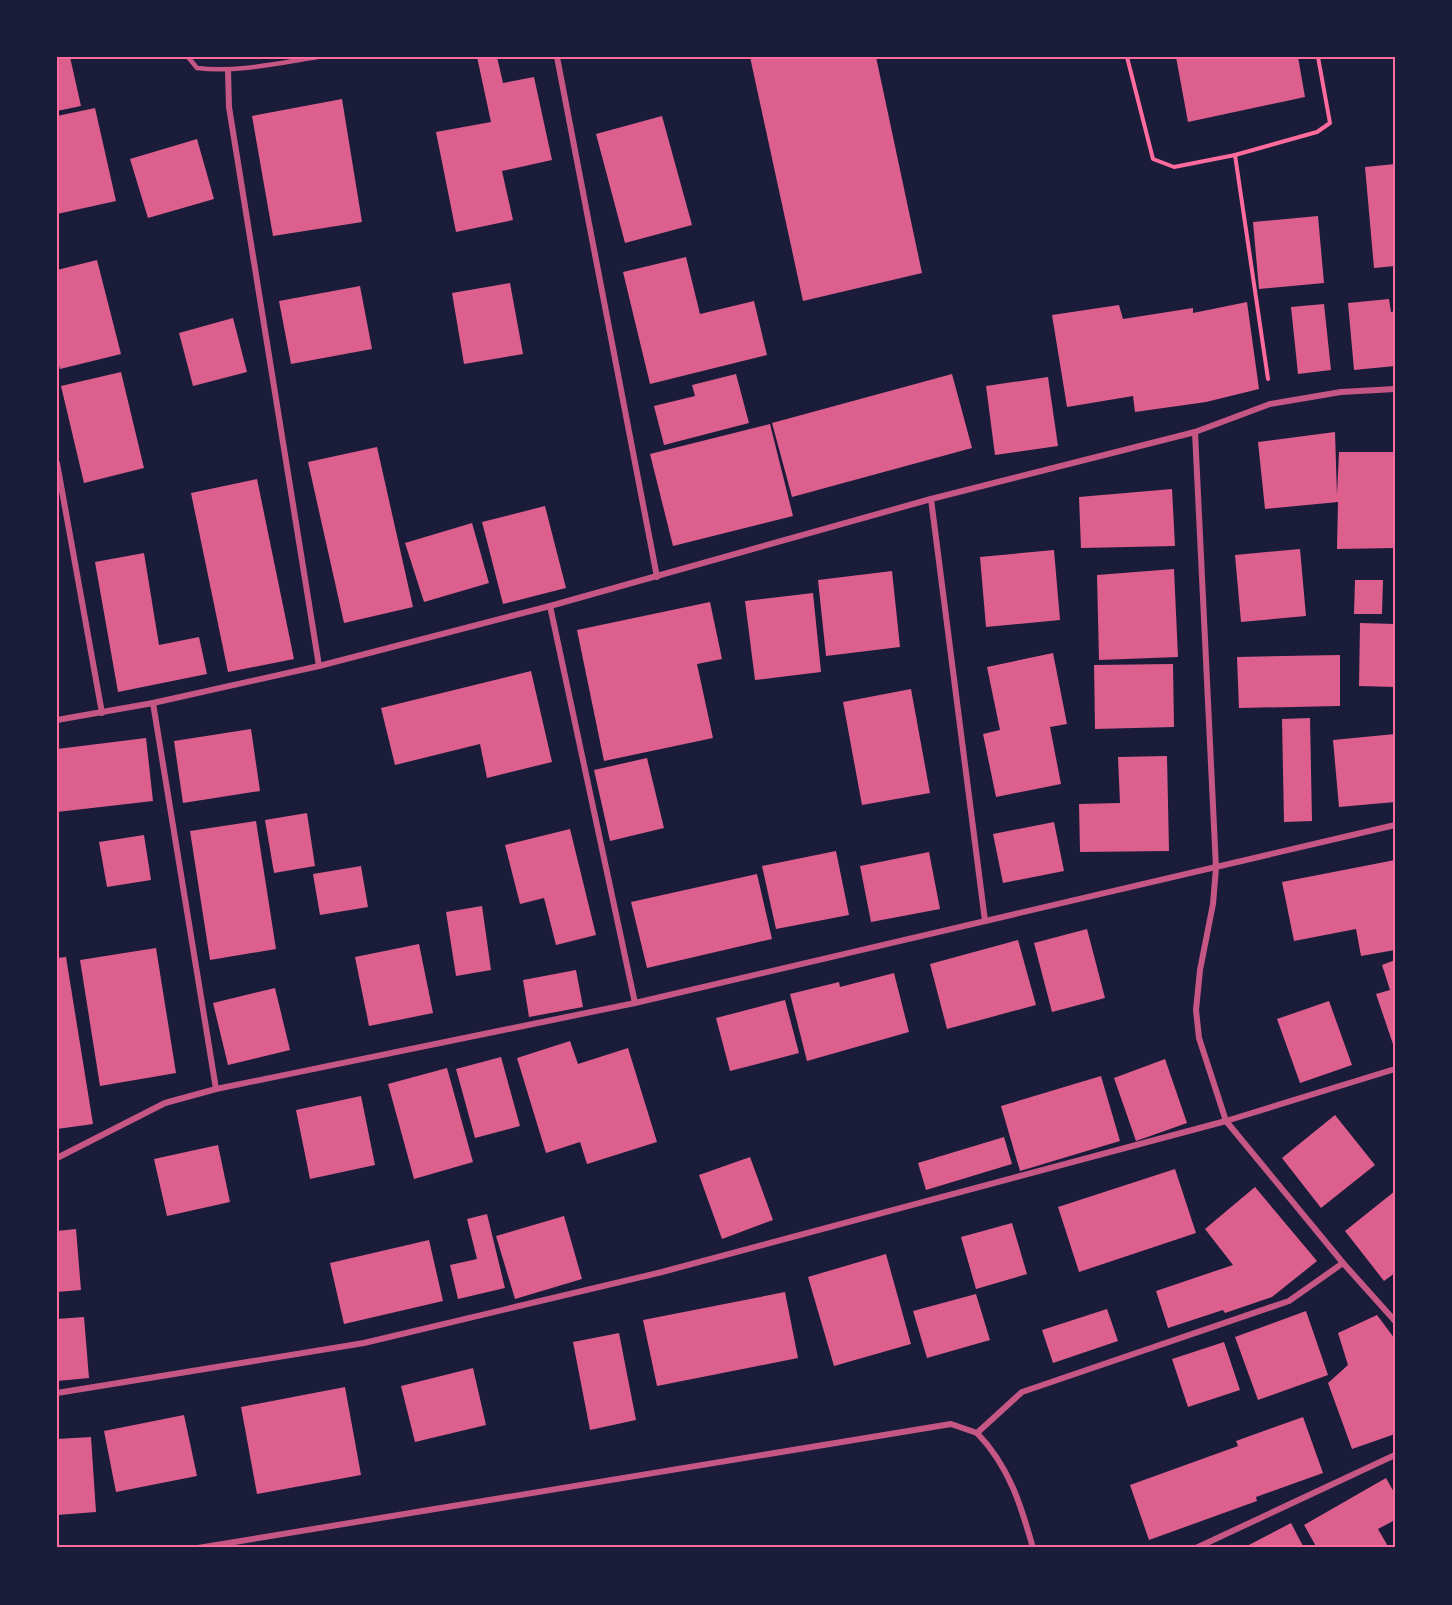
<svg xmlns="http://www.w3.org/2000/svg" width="1452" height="1605" viewBox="0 0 1452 1605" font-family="'DejaVu Sans',sans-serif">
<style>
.building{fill:#dd5f8e}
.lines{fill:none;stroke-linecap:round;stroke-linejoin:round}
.path{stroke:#ff6b9d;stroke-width:4}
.service{stroke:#c65784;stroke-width:4.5}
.minor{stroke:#c65784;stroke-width:6}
.neatline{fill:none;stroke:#ff6b9d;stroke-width:2}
</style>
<rect width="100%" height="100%" fill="#1b1b3a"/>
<g class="building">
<polygon points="57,57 70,57 81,106 57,111"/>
<polygon points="477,57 497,57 503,83 534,77 552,160 502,171 513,220 456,232 436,132 491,122"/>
<polygon points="750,57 876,57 922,273 803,301"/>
<polygon points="1176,57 1298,57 1305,97 1188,122"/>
<polygon points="342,99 362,222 273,236 252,116"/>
<polygon points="95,108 116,201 57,214 57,116"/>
<polygon points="662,116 692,225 625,243 596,134"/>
<polygon points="197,139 214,199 148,218 130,159"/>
<polygon points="1395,164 1395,266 1374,268 1365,167"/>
<polygon points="1318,216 1324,283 1259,289 1253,222"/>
<polygon points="686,257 700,314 754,301 767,355 650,384 623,272"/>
<polygon points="97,260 121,354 60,369 57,358 57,270"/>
<polygon points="510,283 523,354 464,364 452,293"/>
<polygon points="360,286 372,349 291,364 279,301"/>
<polygon points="1389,299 1391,312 1395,311 1395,366 1354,370 1348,303"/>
<polygon points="1247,302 1259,389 1206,402 1135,412 1133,396 1067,407 1052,315 1119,305 1123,319 1193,308 1193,313"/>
<polygon points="1324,304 1331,370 1298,374 1291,307"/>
<polygon points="233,318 247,372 193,386 179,333"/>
<polygon points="121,372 144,468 84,483 61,386"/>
<polygon points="736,374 749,423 664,445 654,406 695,396 692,385"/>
<polygon points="952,374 972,448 792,497 772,423"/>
<polygon points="1048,377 1058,446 995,455 986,386"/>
<polygon points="770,424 793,516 673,546 650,454"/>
<polygon points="1335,432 1337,495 1339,452 1395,452 1395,548 1337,549 1338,502 1265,509 1258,442"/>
<polygon points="377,447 413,607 344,623 308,462"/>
<polygon points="257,479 294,659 228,672 191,493"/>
<polygon points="1172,489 1175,546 1081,548 1079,497"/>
<polygon points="545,506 566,588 503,604 482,522"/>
<polygon points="472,523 489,583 424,602 405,543"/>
<polygon points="1300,549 1306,616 1241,622 1235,555"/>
<polygon points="1054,550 1060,620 986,627 980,557"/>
<polygon points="144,553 159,645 199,637 207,674 118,692 95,562"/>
<polygon points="1174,569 1178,657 1099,660 1097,575"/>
<polygon points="892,571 900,647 826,656 818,580"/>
<polygon points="1355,580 1383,580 1382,614 1354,614"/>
<polygon points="813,593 821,672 755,680 745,601"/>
<polygon points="710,602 722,659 697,664 713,738 604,761 577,630"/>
<polygon points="1360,623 1395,624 1395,687 1359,686"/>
<polygon points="1053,653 1067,724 1050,727 1061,784 996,797 983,734 1000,730 987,667"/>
<polygon points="1340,655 1340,706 1239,708 1237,657"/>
<polygon points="1173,664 1174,727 1095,729 1094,665"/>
<polygon points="531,671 552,762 487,778 480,744 395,765 381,708"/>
<polygon points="911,689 930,793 862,805 843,702"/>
<polygon points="1310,718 1312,821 1284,822 1282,719"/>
<polygon points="251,729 260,791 183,803 174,741"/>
<polygon points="1395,734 1395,802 1339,807 1333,740"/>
<polygon points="146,738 153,801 57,812 57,749"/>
<polygon points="1167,756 1169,851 1080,852 1079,804 1120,803 1118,757"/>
<polygon points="647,758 664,828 610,841 594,770"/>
<polygon points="307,813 315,866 274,873 265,820"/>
<polygon points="256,821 276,949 210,960 190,831"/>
<polygon points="1054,822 1064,871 1003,883 993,834"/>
<polygon points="570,829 596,935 556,945 544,898 520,904 505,845"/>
<polygon points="144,835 151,880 107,887 99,842"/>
<polygon points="836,851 849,915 776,929 762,866"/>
<polygon points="929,852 940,909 871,922 860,866"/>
<polygon points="1395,860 1395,950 1361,956 1356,929 1294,941 1282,882"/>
<polygon points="361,866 368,907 320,915 313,874"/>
<polygon points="757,874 772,939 647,968 631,902"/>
<polygon points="482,906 491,970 456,976 446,912"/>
<polygon points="1087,929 1105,998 1052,1012 1034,943"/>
<polygon points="1018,940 1036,1005 947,1029 930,964"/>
<polygon points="419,944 433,1013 369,1026 355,957"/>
<polygon points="156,948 176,1073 100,1086 80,960"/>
<polygon points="66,957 93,1124 57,1129 57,958"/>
<polygon points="1395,960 1395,1050 1376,994 1390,990 1382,965"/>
<polygon points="576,970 583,1007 529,1017 523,980"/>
<polygon points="894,973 909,1032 807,1061 790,994 839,982 840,987"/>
<polygon points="275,988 290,1050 228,1065 213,1003"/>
<polygon points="785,1000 799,1053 730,1071 716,1018"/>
<polygon points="1329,1001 1352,1065 1300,1083 1277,1019"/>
<polygon points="570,1041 578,1064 628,1048 657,1142 587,1164 580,1142 546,1153 517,1058"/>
<polygon points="501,1057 520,1126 475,1138 456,1069"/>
<polygon points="1165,1059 1187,1123 1136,1141 1114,1078"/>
<polygon points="447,1068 473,1162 414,1179 388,1084"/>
<polygon points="1101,1076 1120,1141 1020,1171 1001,1106"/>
<polygon points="361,1096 375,1165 310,1179 296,1110"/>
<polygon points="1335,1115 1375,1165 1321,1208 1282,1158"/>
<polygon points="1004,1137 1012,1164 926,1190 918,1163"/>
<polygon points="218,1145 230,1202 167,1216 154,1159"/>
<polygon points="750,1157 773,1220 722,1239 699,1175"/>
<polygon points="1175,1169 1196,1233 1079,1272 1058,1207"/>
<polygon points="1255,1187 1317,1261 1272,1297 1225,1313 1223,1310 1168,1328 1156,1291 1233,1265 1205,1229"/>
<polygon points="1395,1191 1395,1273 1384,1281 1345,1231"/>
<polygon points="487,1214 505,1288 458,1299 450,1265 477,1259 467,1219"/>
<polygon points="564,1216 582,1279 515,1299 496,1236"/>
<polygon points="1012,1223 1027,1274 976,1289 961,1237"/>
<polygon points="76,1229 81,1290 57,1292 57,1231"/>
<polygon points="429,1240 443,1301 344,1324 330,1263"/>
<polygon points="886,1254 911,1344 834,1366 808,1277"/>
<polygon points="785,1292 798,1358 657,1386 643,1320"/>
<polygon points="976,1294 990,1340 927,1358 913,1311"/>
<polygon points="1107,1309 1118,1341 1053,1363 1042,1330"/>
<polygon points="1306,1311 1328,1375 1258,1400 1235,1337"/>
<polygon points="1377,1315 1395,1339 1395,1434 1352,1449 1328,1383 1348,1365 1338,1333"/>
<polygon points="84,1317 89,1378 57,1381 57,1319"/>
<polygon points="619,1333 636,1420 590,1430 573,1342"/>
<polygon points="1224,1342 1240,1390 1188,1407 1172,1359"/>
<polygon points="473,1368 486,1425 415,1442 401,1386"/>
<polygon points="345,1387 361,1475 257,1494 241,1407"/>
<polygon points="184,1415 197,1476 116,1492 104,1431"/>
<polygon points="1303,1417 1323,1473 1256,1497 1257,1501 1149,1540 1130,1485 1238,1446 1236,1441"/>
<polygon points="91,1437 96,1512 57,1515 57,1439"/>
<polygon points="1386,1478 1395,1494 1395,1520 1378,1529 1389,1548 1317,1548 1304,1525"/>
<polygon points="1291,1523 1304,1548 1243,1548"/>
</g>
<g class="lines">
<g class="path">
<polyline points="1127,57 1153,159 1174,167 1235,155 1317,132 1330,123 1318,57"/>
<polyline points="1235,155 1268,379"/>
</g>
<path class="service" d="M188 57 197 68C237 73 278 63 318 57"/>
<g class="minor">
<polyline points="557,57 657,577"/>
<polyline points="228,70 229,107 319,666"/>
<polyline points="1195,432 1216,868 1213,904 1200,970 1196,1010 1199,1038 1226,1121 1343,1263 1395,1321"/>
<polyline points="57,463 102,713"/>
<polyline points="931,499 985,921"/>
<polyline points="550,606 635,1003"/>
<polyline points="153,703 216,1089"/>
<polyline points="57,720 153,703 319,666 550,606 931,499 1195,432 1270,404 1341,392 1395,389"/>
<polyline points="57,1158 165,1103 216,1089 635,1003 1395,825"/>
<polyline points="57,1393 364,1343 662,1272 1226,1121 1395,1069"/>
<path d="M977 1433C1009 1466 1021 1505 1033 1548"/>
<polyline points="198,1548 951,1424 977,1433 1022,1392 1289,1301 1343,1263"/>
<polyline points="1196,1548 1395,1455"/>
</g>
</g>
<rect width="1452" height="1605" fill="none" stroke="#1b1b3a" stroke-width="117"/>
<rect x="58" y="58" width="1336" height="1488" class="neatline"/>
</svg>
